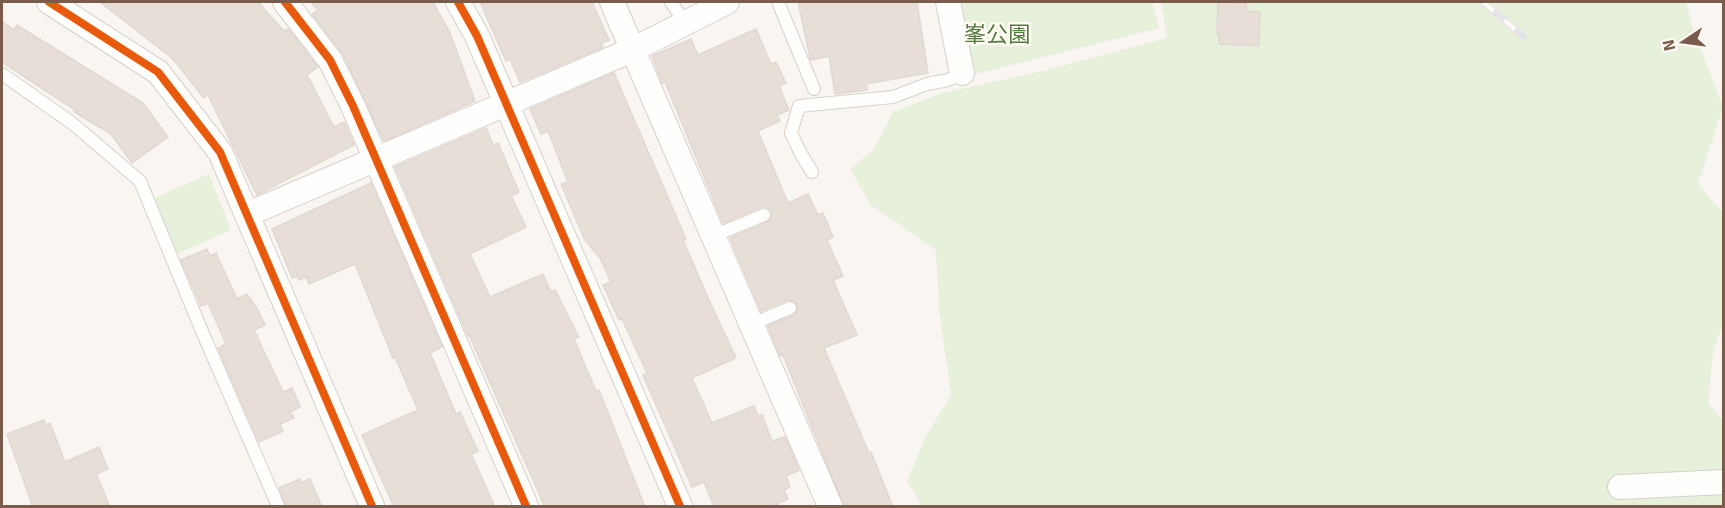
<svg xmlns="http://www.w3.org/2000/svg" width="1725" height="508" viewBox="0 0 1725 508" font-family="Signika,'Noto Sans JP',sans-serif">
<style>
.green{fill:#e7f0db}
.building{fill:#e6ded7;stroke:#e2d8d2;stroke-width:1.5}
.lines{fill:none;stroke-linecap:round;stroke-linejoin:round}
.lane-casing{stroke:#d7d1cb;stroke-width:14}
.street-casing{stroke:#d7d1cb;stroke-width:26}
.lane{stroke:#fefefd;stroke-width:12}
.street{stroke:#fefefd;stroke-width:24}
.rail-casing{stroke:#e6e3e7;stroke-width:7}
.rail{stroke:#fffaf3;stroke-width:4.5;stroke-dasharray:14;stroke-linecap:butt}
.cycleway-casing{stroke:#fffaf3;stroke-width:11}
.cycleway{stroke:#e8590c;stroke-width:8}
.labels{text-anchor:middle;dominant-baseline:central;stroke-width:5;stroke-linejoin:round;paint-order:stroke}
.park-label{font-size:22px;fill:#537a41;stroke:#fffaf3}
</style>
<rect width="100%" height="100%" fill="#f9f5f0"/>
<g class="green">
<polygon points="957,2 1152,2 1159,28 971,75"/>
<polygon points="1161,2 1686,2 1693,28 1723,108 1698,184 1723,213 1723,322 1713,352 1708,403 1723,421 1723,506 922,506 907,481 925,438 951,395 939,309 936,250 871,205 850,169 874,149 893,112 942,93 1043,71 1167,38"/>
<polygon points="209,174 231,230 177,254 155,198"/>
</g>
<g class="building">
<polygon points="100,2 258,2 284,31 288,29 318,67 307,75 334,127 344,122 354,145 257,195 208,95 204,98 173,59"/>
<polygon points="311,2 433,2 450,33 475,101 384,141 343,54 312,14 318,10"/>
<polygon points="480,2 592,2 609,40 601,43 603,47 520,82 510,59 506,61"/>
<polygon points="798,2 917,2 928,73 866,84 867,90 835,94 829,56 811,60 810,57"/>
<polygon points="1218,2 1246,3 1246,11 1260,12 1259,46 1219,44 1219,34 1217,34"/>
<polygon points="2,21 14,30 17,25 143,103 168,137 132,163 111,134 74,112 75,110 2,62"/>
<polygon points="756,29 771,64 776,62 786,83 779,86 789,110 777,115 780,121 758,131 788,203 808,194 818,215 823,213 833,237 827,240 843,276 833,280 857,335 824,348 869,453 871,452 893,507 844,507 783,355 780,356 768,326 794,315 798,310 797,304 794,301 787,300 761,311 730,238 768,222 772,217 771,211 766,207 761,207 723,223 665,82 662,83 652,56 691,39 698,55"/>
<polygon points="614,73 686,239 683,240 709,300 736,358 692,378 712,423 754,406 758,416 762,415 772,441 785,437 799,470 786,476 790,487 784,490 788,499 771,507 714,507 704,482 692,487 643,375 647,373 622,319 619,320 603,285 611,282 600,258 585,240 561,184 568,182 548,131 541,134 530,109"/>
<polygon points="486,128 493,145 498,143 519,192 511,196 526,227 470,254 490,297 543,274 551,292 555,290 579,337 574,339 596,391 599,390 645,507 545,507 469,335 468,336 395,167"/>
<polygon points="371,183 442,347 430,353 456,414 460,412 478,451 471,454 495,507 394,507 362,435 418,410 395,357 393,358 355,264 309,284 306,277 299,280 297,276 292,278 272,229"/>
<polygon points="207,249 210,256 216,253 237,299 247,294 258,310 265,325 254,330 283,392 292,388 300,407 290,412 294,418 280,424 283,431 259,442 218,348 226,344 208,303 201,306 181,260"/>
<polygon points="44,420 46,425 50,423 65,462 99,447 108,469 96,474 110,507 33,507 7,434"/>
<polygon points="300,479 301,483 310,479 322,507 286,507 279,488"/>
</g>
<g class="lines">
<g class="lane-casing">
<g id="lane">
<polyline points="671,2 685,23"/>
<polyline points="778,2 814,89"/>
<polyline points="2,74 72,123 140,181 201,329 278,506"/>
<polyline points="812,172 801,154 791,133 799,106 893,97 927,84 948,80 962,73"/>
<polyline points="713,236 764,215"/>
<polyline points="752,324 790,308"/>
</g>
</g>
<g class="street-casing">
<g id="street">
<polyline points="49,2 158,72 220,152 372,506"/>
<polyline points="285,2 330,60 353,106 526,506"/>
<polyline points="458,2 477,36 680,506"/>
<polyline points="612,2 830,506"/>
<polyline points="948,2 962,73"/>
<polyline points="248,214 632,50 727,2"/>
<polyline points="1620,487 1724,482"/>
</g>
</g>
<use href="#lane" class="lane"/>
<use href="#street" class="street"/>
<g class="rail-casing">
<polyline id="rail" points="1483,2 1523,36"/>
</g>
<use href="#rail" class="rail"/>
<g class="cycleway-casing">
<g id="cycleway">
<polyline points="49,2 158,72 220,152 372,506"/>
<polyline points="285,2 330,60 353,106 526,506"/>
<polyline points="458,2 477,36 680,506"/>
</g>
</g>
<use href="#cycleway" class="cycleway"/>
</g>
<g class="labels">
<g class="park-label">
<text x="997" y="34">峯公園</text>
</g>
</g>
<rect width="1725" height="508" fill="none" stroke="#7a5c4d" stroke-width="6"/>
<g transform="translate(1683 42) rotate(257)" stroke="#fffaf3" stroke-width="4.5" paint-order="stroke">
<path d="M0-4.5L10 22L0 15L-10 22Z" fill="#7a5c4d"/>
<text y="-9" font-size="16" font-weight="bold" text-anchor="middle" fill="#7a5c4d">N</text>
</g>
</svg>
